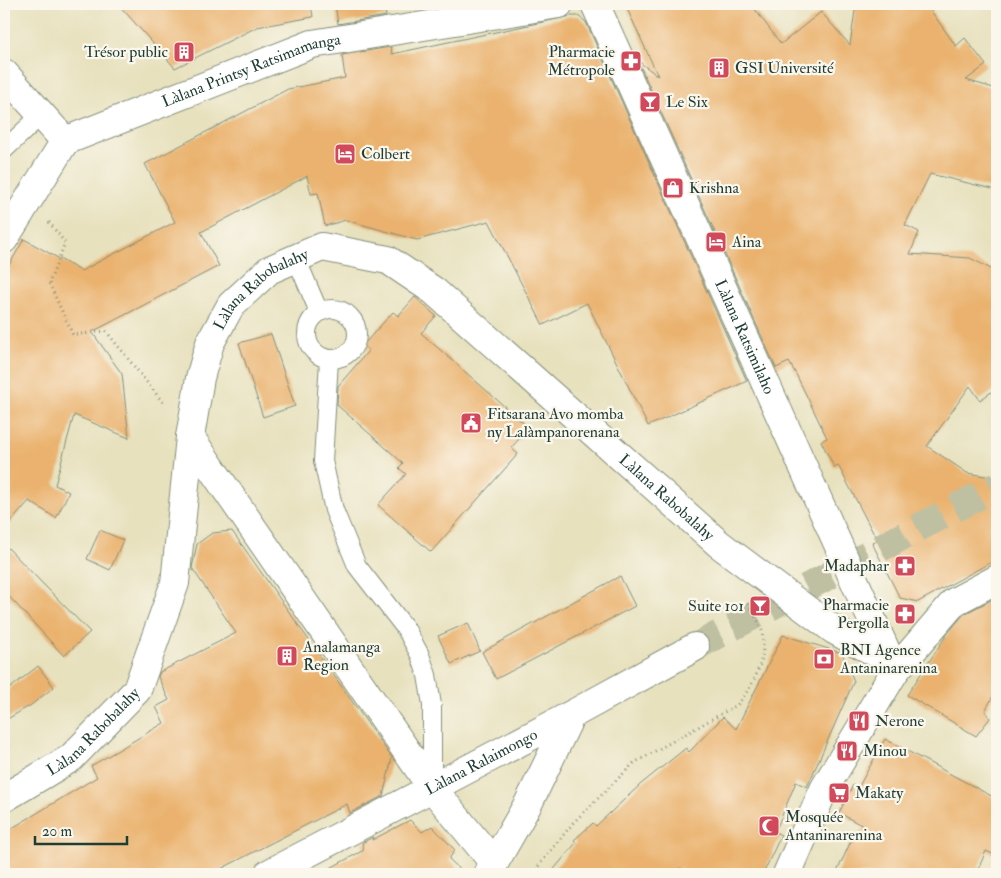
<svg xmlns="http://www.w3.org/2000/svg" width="1001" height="878" viewBox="0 0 1001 878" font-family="'IM FELL Double Pica',serif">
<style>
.building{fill:#eab26e}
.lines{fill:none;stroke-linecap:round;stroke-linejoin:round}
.primary-tunnel{stroke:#bfc0a2;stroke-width:28;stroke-dasharray:28 14;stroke-linecap:butt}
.service-casing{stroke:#838f79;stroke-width:20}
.minor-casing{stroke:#838f79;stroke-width:30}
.tertiary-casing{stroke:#838f79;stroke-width:30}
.primary-casing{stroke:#838f79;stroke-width:30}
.path{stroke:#838f79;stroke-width:3;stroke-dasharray:1 4;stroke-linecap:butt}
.service{stroke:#fff;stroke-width:18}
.minor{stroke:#fff;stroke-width:28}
.tertiary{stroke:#fff;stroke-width:28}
.primary{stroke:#fff;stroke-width:28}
.labels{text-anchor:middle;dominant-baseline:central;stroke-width:4.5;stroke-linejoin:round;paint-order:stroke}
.poi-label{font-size:16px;fill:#1f3d34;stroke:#fbf7ec;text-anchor:start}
.street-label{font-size:16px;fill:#1f3d34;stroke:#fbf7ec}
</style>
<rect width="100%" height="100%" fill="#fbf7ec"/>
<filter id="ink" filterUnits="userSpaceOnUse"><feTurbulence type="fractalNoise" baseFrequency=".02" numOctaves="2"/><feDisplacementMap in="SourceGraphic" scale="10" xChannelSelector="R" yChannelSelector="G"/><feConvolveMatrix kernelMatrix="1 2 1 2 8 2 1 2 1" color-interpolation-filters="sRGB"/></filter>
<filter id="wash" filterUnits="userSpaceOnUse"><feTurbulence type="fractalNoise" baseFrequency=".0096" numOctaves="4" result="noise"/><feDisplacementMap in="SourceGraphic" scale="20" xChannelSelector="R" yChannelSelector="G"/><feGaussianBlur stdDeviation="1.12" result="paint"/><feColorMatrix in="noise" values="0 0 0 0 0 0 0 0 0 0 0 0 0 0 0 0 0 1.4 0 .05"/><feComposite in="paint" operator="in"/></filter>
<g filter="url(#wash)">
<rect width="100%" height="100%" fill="#e7e1be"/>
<g id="blocks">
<g class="building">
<polygon points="118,4 311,4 313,17 257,27 175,68"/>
<polygon points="335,4 384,4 386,16 338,24"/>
<polygon points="625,4 751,4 781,44 821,12 850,45 856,4 926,4 956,46 965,38 986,65 966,80 997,89 997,190 930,174 905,225 919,232 910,254 970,258 997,272 997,388 980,400 970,386 927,446 967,473 997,478 997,559 918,602 900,598 872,543 877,540 838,465 834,467 821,441 827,438 796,374 789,362 776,368 638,61 658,76"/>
<polygon points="571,16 578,16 586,22 747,381 648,426 587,303 543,325 489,221 417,240 346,220 325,226 318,193 311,194 307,176 201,232 219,266 92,332 122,374 129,438 74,415 55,485 69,492 56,518 29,501 4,530 4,274 24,239 81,271 175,222 145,164 288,89 345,78 342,55 391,47 392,54"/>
<polygon points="415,297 436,316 421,333 529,428 511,448 518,454 431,552 378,505 406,474 399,468 403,463 337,405 338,386 369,350 363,345 393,312 398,316"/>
<polygon points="271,334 295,406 263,417 239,343"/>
<polygon points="100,530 123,540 110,570 87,559"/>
<polygon points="232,531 392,758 383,796 350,813 347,804 211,874 4,874 4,833 97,777 91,766 164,723 156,707 169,700 158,677 160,672 236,633 192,568 197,544 212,533"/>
<polygon points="4,544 90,632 64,656 4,591"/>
<polygon points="620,576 635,606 496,679 482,652"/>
<polygon points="997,597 997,689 985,711 990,718 976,736 907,695 948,633 964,614"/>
<polygon points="468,623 480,651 451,664 438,636"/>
<polygon points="783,635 842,653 854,681 807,787 796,782 775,832 781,835 763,874 691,874 680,868 673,874 550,874 576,843 574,840 593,823 596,826 641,784 686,748 689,752 723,717 736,729"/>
<polygon points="38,666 54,687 31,705 4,721 4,693"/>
<polygon points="885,739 997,799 997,856 986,851 976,874 836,874 850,843 865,827 839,813 853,785 858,788"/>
<polygon points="410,820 422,832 432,826 455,850 449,859 465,874 319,874 364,850 362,843 373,837 372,840"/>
</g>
</g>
</g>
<g filter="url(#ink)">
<use href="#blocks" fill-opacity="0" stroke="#838f79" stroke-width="1"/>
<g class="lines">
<polyline class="primary-tunnel" points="695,647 997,486"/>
<g class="service-casing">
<g id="service">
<polyline points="4,150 41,115"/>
<polyline points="296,258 319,312"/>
<circle cx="332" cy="334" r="25"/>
<polyline points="329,360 323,461 334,510 357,566 406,629 420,655 427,675 432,705 432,788"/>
</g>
</g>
<g class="minor-casing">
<g id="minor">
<polyline points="4,73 65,141"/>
<path id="s1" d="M4 239 65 141 312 44 559 4"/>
<polyline points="190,437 432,788 494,863"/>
<polyline points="895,671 954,602 997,579"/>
<path id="s2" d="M4 798 71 758 137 690 175 583 190 437 200 378 210 343 231 305 269 270 322 247 388 260 434 291 719 544 834 630 891 661"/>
</g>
</g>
<g class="tertiary-casing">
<g id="tertiary">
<path id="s3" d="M595 4 895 671 824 789 787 874"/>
<polyline points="488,874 528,804 571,715"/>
</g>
</g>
<g class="primary-casing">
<g id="primary">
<path id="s4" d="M268 874 571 715 695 647"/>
</g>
</g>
<g class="path">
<polyline points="49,222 65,243 49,283 73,335 106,331 165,405"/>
<path d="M532 874 573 823 634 763 737 705C754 685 767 659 762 631 760 622 752 611 747 603"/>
</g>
<use href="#service" class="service"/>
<use href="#minor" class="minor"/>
<use href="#tertiary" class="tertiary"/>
<use href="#primary" class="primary"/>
</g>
</g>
<defs>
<g id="building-square" transform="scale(1.125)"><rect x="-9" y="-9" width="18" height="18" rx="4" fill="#d1495b" stroke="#fbf7ec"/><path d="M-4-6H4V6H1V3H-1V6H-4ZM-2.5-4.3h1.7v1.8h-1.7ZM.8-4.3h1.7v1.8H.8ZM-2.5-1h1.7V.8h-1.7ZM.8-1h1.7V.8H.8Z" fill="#fff"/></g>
<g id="pharmacy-square" transform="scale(1.125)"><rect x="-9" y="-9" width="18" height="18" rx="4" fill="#d1495b" stroke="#fbf7ec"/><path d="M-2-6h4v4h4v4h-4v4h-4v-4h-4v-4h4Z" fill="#fff"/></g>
<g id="bar-square" transform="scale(1.125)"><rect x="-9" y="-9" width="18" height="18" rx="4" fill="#d1495b" stroke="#fbf7ec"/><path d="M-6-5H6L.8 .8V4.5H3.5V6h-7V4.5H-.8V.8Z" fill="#fff"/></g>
<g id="hotel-square" transform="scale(1.125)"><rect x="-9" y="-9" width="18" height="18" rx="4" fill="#d1495b" stroke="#fbf7ec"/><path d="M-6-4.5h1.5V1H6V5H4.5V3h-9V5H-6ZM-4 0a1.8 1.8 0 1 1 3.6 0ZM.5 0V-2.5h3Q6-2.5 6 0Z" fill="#fff"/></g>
<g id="shop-square" transform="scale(1.125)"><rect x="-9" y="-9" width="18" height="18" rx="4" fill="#d1495b" stroke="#fbf7ec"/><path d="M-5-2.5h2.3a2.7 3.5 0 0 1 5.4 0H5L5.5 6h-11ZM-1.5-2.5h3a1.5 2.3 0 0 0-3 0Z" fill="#fff"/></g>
<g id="civic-square" transform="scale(1.125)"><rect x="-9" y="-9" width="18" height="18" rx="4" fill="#d1495b" stroke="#fbf7ec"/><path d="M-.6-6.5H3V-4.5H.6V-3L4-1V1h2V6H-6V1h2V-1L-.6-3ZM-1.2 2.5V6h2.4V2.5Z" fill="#fff"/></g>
<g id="bank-square" transform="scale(1.125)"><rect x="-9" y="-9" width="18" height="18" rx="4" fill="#d1495b" stroke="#fbf7ec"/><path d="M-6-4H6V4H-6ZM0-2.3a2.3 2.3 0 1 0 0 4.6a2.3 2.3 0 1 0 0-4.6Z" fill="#fff"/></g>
<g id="restaurant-square" transform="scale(1.125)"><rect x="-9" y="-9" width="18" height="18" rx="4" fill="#d1495b" stroke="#fbf7ec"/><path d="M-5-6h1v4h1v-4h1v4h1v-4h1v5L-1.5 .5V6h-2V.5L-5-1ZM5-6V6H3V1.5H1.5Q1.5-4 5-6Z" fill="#fff"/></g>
<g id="supermarket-square" transform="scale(1.125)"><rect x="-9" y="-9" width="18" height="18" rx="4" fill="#d1495b" stroke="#fbf7ec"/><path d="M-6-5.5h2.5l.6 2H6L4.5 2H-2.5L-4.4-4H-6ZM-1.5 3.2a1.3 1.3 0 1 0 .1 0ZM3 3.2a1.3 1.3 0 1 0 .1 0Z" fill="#fff"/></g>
<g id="mosque-square" transform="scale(1.125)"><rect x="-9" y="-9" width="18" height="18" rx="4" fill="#d1495b" stroke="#fbf7ec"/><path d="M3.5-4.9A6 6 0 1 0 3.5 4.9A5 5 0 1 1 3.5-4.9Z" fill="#fff"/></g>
</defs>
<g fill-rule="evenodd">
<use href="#building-square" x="184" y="52"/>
<use href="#pharmacy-square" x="631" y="61"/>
<use href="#building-square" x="719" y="68"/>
<use href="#bar-square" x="650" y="102"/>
<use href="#hotel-square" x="345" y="154"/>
<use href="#shop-square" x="673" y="188"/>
<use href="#hotel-square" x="716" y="242"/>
<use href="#civic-square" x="471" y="423"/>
<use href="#pharmacy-square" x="905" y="566"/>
<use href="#bar-square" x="760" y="606"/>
<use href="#pharmacy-square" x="905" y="614"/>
<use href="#building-square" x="287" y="656"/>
<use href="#bank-square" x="824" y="659"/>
<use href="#restaurant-square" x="859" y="721"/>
<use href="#restaurant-square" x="847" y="751"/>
<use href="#supermarket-square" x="839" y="793"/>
<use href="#mosque-square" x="769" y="826"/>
</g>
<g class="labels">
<g class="poi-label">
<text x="168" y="52" text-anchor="end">Trésor public</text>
<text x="615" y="52" text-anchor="end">Pharmacie<tspan x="615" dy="18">Métropole</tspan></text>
<text x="735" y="68">GSI Université</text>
<text x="666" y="102">Le Six</text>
<text x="361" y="154">Colbert</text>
<text x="689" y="188">Krishna</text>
<text x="732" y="242">Aina</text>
<text x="487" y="414">Fitsarana Avo momba<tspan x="487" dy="18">ny Lalàmpanorenana</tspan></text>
<text x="889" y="566" text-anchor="end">Madaphar</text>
<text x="889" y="605" text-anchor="end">Pharmacie<tspan x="889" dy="18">Pergolla</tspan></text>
<text x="744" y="606" text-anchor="end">Suite 101</text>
<text x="303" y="647">Analamanga<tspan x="303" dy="18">Region</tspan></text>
<text x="840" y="650">BNI Agence<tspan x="840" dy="18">Antaninarenina</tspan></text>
<text x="875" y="721">Nerone</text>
<text x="863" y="751">Minou</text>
<text x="855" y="793">Makaty</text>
<text x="785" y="817">Mosquée<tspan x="785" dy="18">Antaninarenina</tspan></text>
</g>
<g class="street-label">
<text stroke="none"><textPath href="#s1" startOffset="315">Làlana Printsy Ratsimamanga</textPath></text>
<text stroke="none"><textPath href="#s2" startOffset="606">Làlana Rabobalahy</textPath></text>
<text stroke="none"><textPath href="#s3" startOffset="365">Làlana Ratsimilaho</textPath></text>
<text stroke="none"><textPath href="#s2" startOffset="1116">Làlana Rabobalahy</textPath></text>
<text stroke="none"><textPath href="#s2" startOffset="112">Làlana Rabobalahy</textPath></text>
<text stroke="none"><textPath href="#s4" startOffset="241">Làlana Ralaimongo</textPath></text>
</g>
</g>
<rect width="1001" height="878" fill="none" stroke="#fbf7ec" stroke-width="20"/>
<path d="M35 836v8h92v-8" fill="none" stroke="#1f3d34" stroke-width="2.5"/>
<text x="42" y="836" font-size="15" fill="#1f3d34" stroke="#fbf7ec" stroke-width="4" paint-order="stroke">20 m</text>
</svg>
